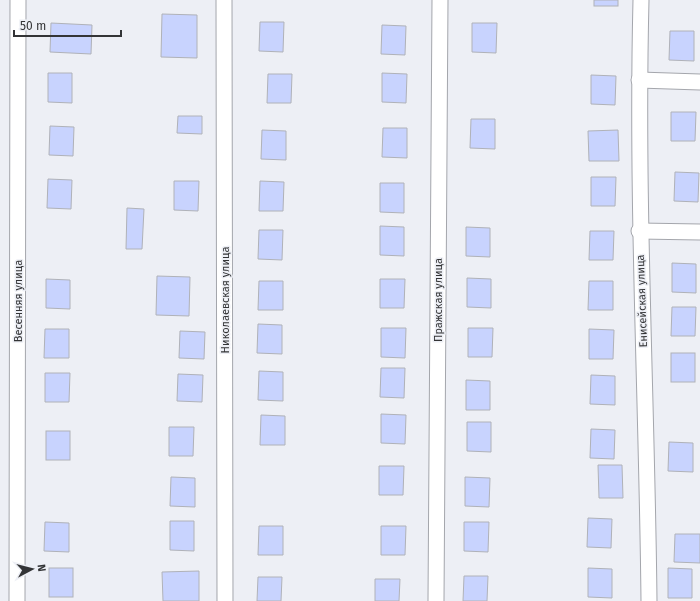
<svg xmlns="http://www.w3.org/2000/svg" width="700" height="601" viewBox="0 0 700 601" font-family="'Fira Sans',sans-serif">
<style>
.building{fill:#c8d3fe;stroke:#b0b2b8}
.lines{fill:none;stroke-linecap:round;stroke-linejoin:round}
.minor-casing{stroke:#a4a6ac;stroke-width:17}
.minor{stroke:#fff;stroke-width:15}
.labels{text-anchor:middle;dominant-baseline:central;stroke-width:3;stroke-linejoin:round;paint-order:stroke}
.street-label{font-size:11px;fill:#333436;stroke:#edeff5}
</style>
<rect width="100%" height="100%" fill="#edeff5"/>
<g class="building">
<rect x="594" y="0" width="24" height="6"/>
<polygon points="162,14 197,15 197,58 161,57"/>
<polygon points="260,22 284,22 283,52 259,51"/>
<polygon points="51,23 92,25 91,54 50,52"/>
<polygon points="472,23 497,23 496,53 472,52"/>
<polygon points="382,25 406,26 405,55 381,54"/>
<polygon points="670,31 694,31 694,61 669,60"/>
<polygon points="48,73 72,73 72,103 48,102"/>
<polygon points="382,73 407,74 406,103 382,102"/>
<polygon points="268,74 292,74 291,103 267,103"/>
<polygon points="591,75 616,76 615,105 591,104"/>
<polygon points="671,112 696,112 695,141 671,141"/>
<polygon points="178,116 202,116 202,134 177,133"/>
<polygon points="471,119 495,119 495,149 470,148"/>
<polygon points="50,126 74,127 73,156 49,155"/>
<polygon points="383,128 407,128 407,158 382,157"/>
<polygon points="262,130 286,131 286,160 261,159"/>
<polygon points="618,130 619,161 589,161 588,131"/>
<polygon points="675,172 699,173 698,202 674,201"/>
<polygon points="591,177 616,177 615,206 591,206"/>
<polygon points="48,179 72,180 71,209 47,208"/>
<polygon points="174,181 199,181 198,211 174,210"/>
<polygon points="260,181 284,182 283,211 259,211"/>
<polygon points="380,183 404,183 404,213 380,212"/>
<polygon points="127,208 144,209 142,249 126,249"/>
<polygon points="380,226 404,227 404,256 380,255"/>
<polygon points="466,227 490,228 490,257 466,256"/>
<polygon points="259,230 283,230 282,260 258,259"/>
<polygon points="590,231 614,231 613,260 589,260"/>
<polygon points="672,263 696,264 696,293 672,292"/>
<polygon points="157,276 190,277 189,316 156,315"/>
<polygon points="467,278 491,279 491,308 467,307"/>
<polygon points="46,279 70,280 70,309 46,308"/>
<polygon points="380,279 405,279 404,308 380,308"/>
<polygon points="259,281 283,281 283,310 258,310"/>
<polygon points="589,281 613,281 613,310 588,310"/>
<polygon points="672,307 696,307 695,336 671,336"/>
<polygon points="258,324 282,325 282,354 257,353"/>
<polygon points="381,328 406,328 405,358 381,357"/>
<polygon points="468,328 493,328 492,357 468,357"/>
<polygon points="45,329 69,329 69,358 44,358"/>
<polygon points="589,329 614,330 613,359 589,359"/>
<polygon points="180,331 205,332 204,359 179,358"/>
<rect x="671" y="353" width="24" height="29"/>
<polygon points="381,368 405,368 404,398 380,397"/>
<polygon points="259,371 283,372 283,401 258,400"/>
<polygon points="45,373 70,373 69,402 45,402"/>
<polygon points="178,374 203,375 202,402 177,401"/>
<polygon points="591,375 615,376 615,405 590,404"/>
<polygon points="466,380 490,381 490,410 466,410"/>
<polygon points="381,414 406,415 405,444 381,443"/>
<polygon points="261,415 285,416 285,445 260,445"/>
<polygon points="467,422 491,422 491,452 467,451"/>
<polygon points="169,427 194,427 193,456 169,456"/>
<polygon points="591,429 615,430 614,459 590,458"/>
<rect x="46" y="431" width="24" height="29"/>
<polygon points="669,442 693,443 693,472 668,471"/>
<polygon points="598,465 622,465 623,498 599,498"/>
<polygon points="379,466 404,466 403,495 379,495"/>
<polygon points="171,477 195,478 195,507 170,506"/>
<polygon points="465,477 490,478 489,507 465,506"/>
<polygon points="588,518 612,519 611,548 587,547"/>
<polygon points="170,521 194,521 194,551 170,550"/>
<polygon points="45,522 69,523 69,552 44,551"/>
<polygon points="464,522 489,522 488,552 464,551"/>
<polygon points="259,526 283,526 283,555 258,555"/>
<polygon points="381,526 406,526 405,555 381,555"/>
<polygon points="675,534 700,534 700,563 674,562"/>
<rect x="49" y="568" width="24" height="29"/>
<polygon points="588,568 612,569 612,598 588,597"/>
<polygon points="668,568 692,569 692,598 668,598"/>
<polygon points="199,571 199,601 163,601 162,572"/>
<polygon points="464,576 488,576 487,601 463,601"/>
<polygon points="258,577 282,577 281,601 257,601"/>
<polygon points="375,579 400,579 399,601 375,601"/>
</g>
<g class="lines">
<g class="minor-casing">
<g id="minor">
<polyline points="224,0 225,601"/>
<path d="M641 0C636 200 647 401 649 601"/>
<polyline points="639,80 700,82"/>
<polyline points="639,231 700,232"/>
<polyline points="17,601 18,0"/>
<polyline points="436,601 440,0"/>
</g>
</g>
<use href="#minor" class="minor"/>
</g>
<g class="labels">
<g class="street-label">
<text transform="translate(225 300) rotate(-90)">Николаевская улица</text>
<text transform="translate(438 300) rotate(-90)">Пражская улица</text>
<text transform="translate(18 301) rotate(-90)">Весенняя улица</text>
<text transform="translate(642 301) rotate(-92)">Енисейская улица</text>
</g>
</g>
<g transform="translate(32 569) rotate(83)" stroke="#edeff5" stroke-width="3" paint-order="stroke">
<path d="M0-3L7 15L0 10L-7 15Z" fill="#333436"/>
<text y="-6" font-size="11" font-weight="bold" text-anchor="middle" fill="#333436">N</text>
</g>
<path d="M14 30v6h107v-6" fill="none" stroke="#333436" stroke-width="2"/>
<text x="20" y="30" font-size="12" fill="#333436" stroke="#edeff5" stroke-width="3" paint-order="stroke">50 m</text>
</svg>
